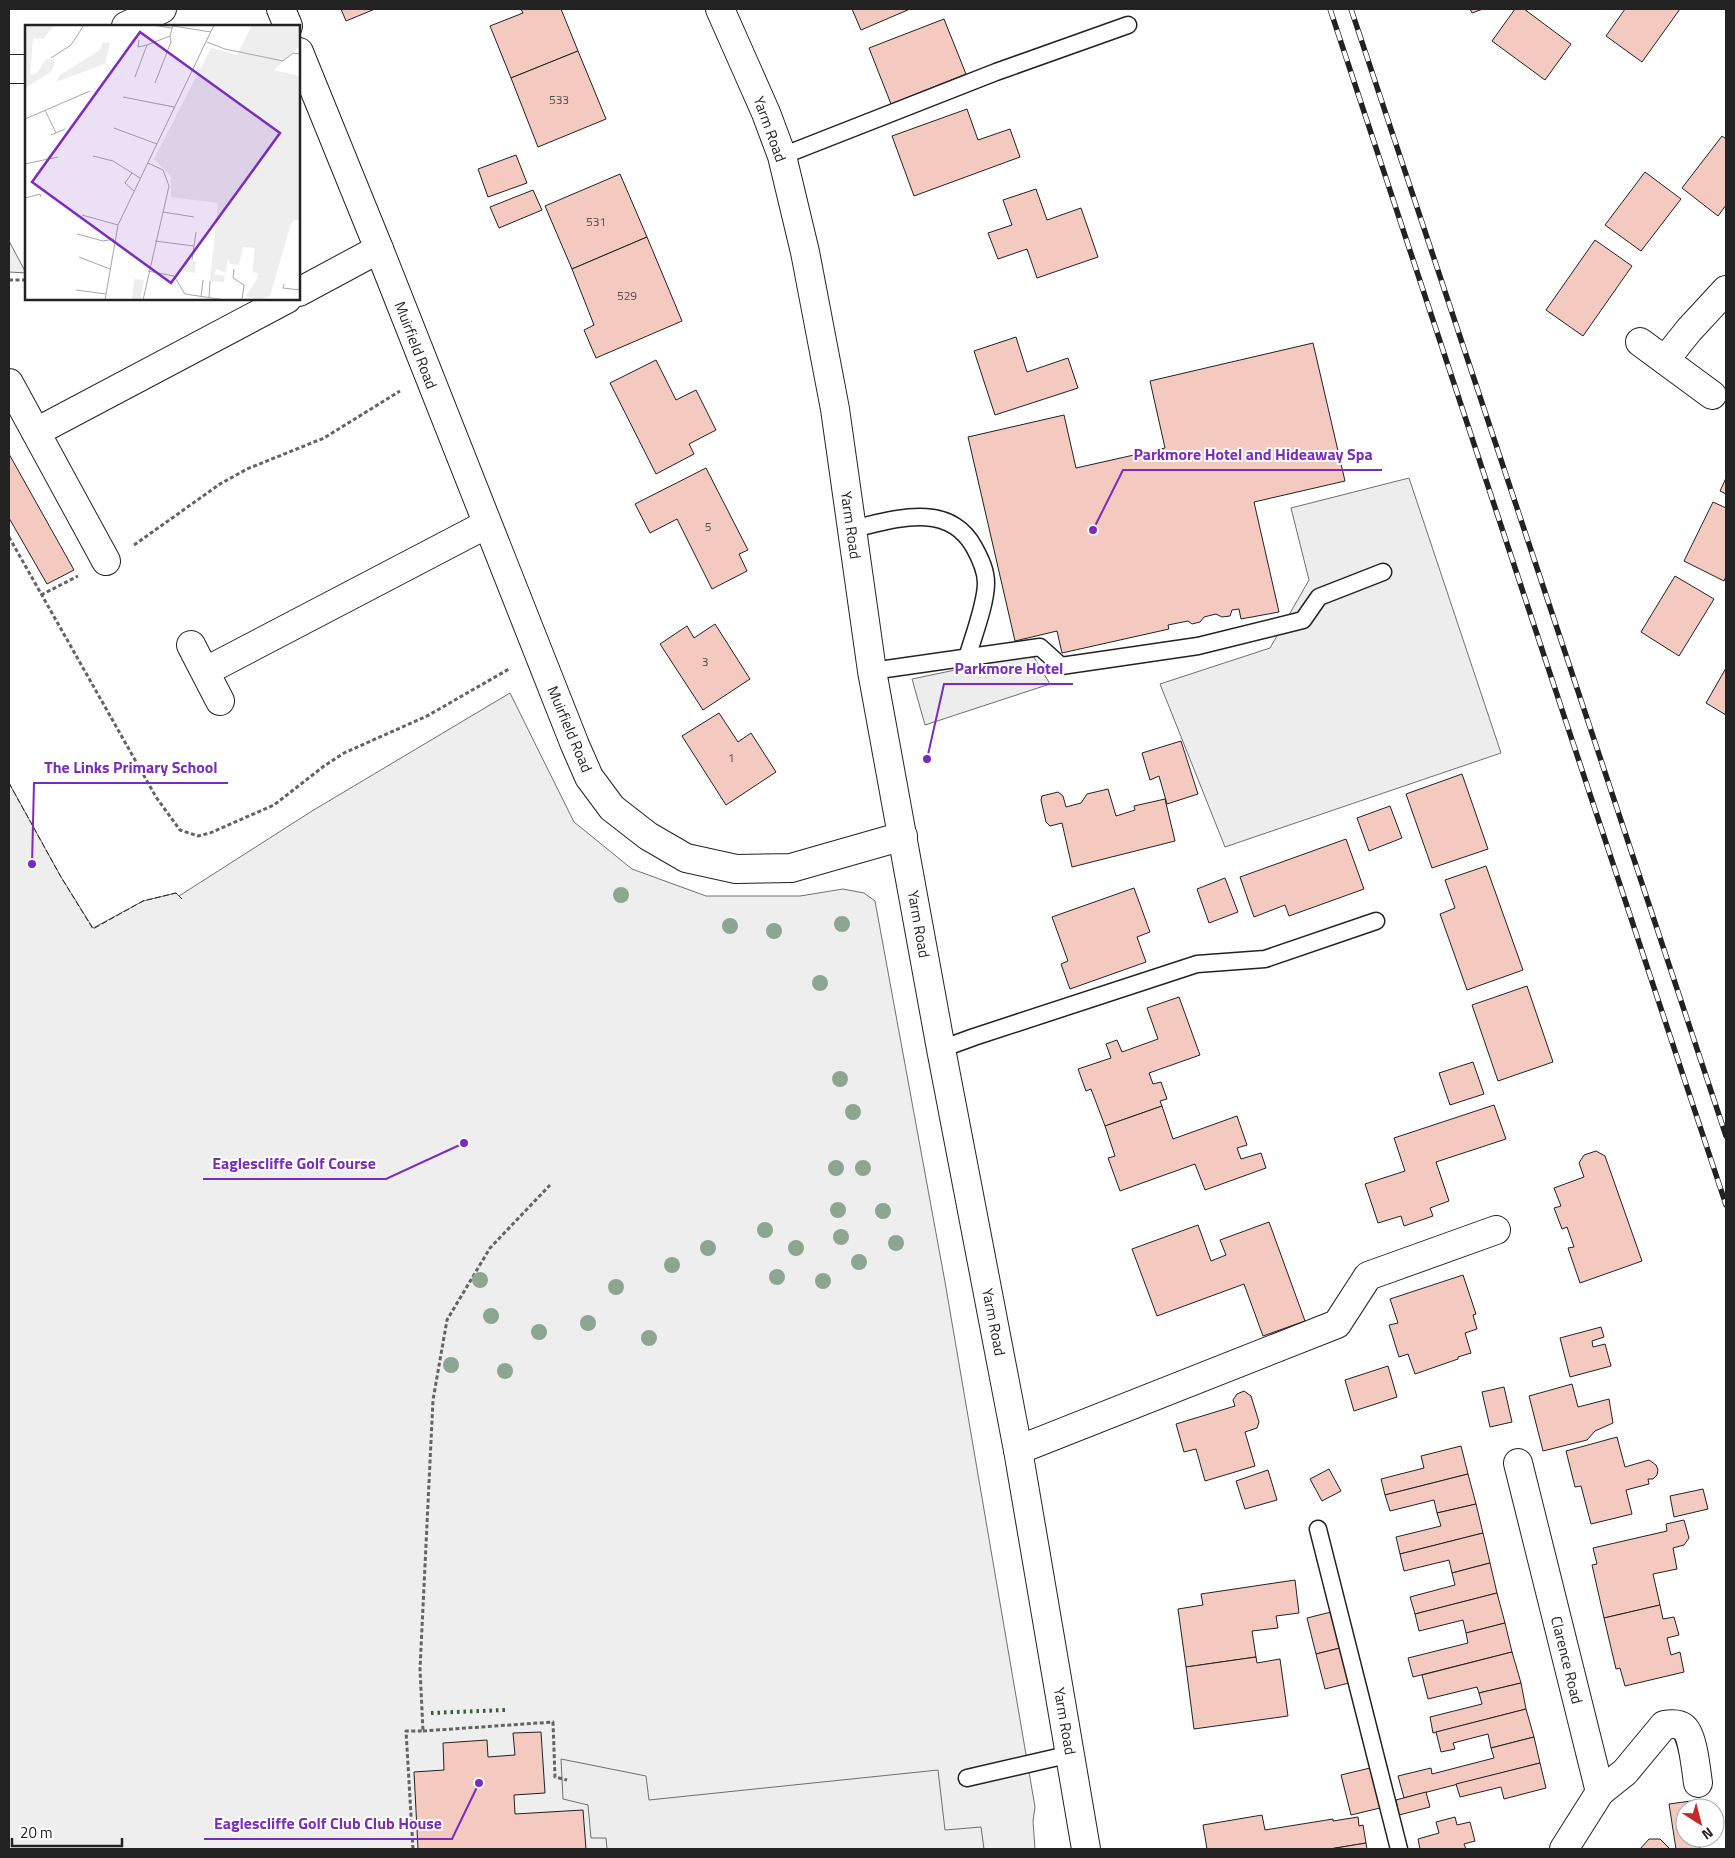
<svg xmlns="http://www.w3.org/2000/svg" width="1735" height="1858" viewBox="0 0 1735 1858" font-family="'Titillium Web',sans-serif">
<style>
.green{fill:#eee;stroke:#6f6f6f}
.parking{fill:#ededed;stroke:#6f6f6f}
.building{fill:#f3c9c0;stroke:#222}
.lines{fill:none;stroke-linecap:round;stroke-linejoin:round}
.service-casing{stroke:#222;stroke-width:19}
.minor-casing{stroke:#222;stroke-width:30}
.primary-casing{stroke:#222;stroke-width:30}
.path{stroke:#646464;stroke-width:3;stroke-dasharray:4 2.5;stroke-linecap:butt}
.service{stroke:#fff;stroke-width:16}
.minor{stroke:#fff;stroke-width:28}
.primary{stroke:#fff;stroke-width:28}
.rail-casing{stroke:#222;stroke-width:5.5}
.rail{stroke:#fff;stroke-width:4;stroke-dasharray:11;stroke-linecap:butt}
.hedge{stroke:#2f5e38;stroke-width:4;stroke-dasharray:2.5 4;stroke-linecap:butt}
.fence{stroke:#222;stroke-width:1;stroke-dasharray:6 2.5;stroke-linecap:butt}
.tree{fill:#8da692}
.labels{text-anchor:middle;dominant-baseline:central;stroke-width:4;stroke-linejoin:round;paint-order:stroke}
.number-label{font-size:12px;fill:#564c4a}
.street-label{font-size:15px;fill:#222;stroke:#fff}
.inset-road{fill:none;stroke:#a7a7a7;stroke-width:1}
.view{fill:#7b2cbf;fill-opacity:0.15;stroke:#7b2cbf;stroke-width:2.5}
.inset-edge{fill:none;stroke:#222;stroke-width:2.5}
.leader{fill:none;stroke:#7b2cbf;stroke-width:2}
.callout-dot{fill:#7b2cbf;stroke:#fff;stroke-width:2}
.callout-label{font-size:16px;text-anchor:middle;font-weight:bold;fill:#7b2cbf;stroke:#fff;stroke-width:4;stroke-linejoin:round;paint-order:stroke}
</style>
<rect width="100%" height="100%" fill="#fff"/>
<g class="green">
<polygon points="9,241 26,273 9,272"/>
<polygon points="510,693 574,822 632,869 706,896 800,896 843,889 864,893 875,901 945,1282 1035,1807 1033,1821 1035,1849 9,1849 9,783 61,877 93,928 143,901 176,893 179,896 312,811"/>
</g>
<g class="parking">
<polygon points="1409,478 1501,753 1225,847 1160,684 1270,648 1309,580 1291,508"/>
<polygon points="1032,654 1050,684 925,725 912,679"/>
<polygon points="561,1759 646,1776 649,1800 938,1770 945,1830 981,1827 984,1849 607,1849 606,1838 591,1838 588,1805 563,1799"/>
</g>
<g class="building">
<polygon points="341,9 375,9 346,21"/>
<polygon points="521,9 561,9 578,51 511,78 490,26 523,13"/>
<polygon points="852,9 910,9 861,30"/>
<polygon points="1470,9 1483,9 1472,13"/>
<polygon points="1515,9 1524,9 1571,44 1545,80 1492,41"/>
<polygon points="1625,9 1680,9 1642,62 1606,36"/>
<polygon points="944,19 966,74 891,104 869,48"/>
<polygon points="578,51 606,119 538,147 511,78"/>
<polygon points="967,109 978,140 1010,129 1020,157 914,196 892,136"/>
<polygon points="1722,136 1726,139 1726,205 1718,216 1682,188"/>
<polygon points="516,155 527,183 488,197 478,169"/>
<polygon points="1645,172 1681,199 1641,251 1605,225"/>
<polygon points="620,174 647,237 572,269 545,206"/>
<polygon points="1036,189 1047,220 1081,208 1098,257 1037,278 1027,249 998,259 988,233 1012,225 1003,200"/>
<polygon points="533,190 542,210 499,228 490,207"/>
<polygon points="647,237 682,321 596,358 584,330 594,325 572,269"/>
<polygon points="1595,240 1632,266 1583,336 1546,310"/>
<polygon points="1016,337 1027,372 1068,358 1078,388 995,415 974,351"/>
<polygon points="1313,343 1345,481 1254,502 1279,612 1241,619 1239,609 1232,610 1230,616 1222,617 1216,614 1204,617 1200,622 1192,624 1188,621 1168,625 1169,629 1062,653 1057,631 1015,641 968,437 1064,415 1076,468 1165,448 1150,381"/>
<polygon points="656,360 676,400 696,390 716,430 689,444 694,454 656,474 610,383"/>
<polygon points="9,454 74,570 47,584 9,518"/>
<polygon points="706,468 748,550 739,554 747,571 712,589 677,519 650,533 635,504"/>
<polygon points="1726,478 1726,494 1720,491"/>
<polygon points="1713,502 1726,508 1726,576 1724,581 1684,561"/>
<polygon points="1675,576 1714,599 1679,656 1641,632"/>
<polygon points="715,624 750,679 703,710 660,644 687,626 694,638"/>
<polygon points="1726,668 1726,715 1706,703"/>
<polygon points="719,713 738,742 751,733 776,772 726,805 682,736"/>
<polygon points="1181,741 1198,794 1167,804 1159,776 1150,780 1142,753"/>
<polygon points="1462,774 1488,849 1432,868 1406,794"/>
<polygon points="1108,789 1116,816 1135,810 1134,806 1165,799 1175,841 1072,867 1062,823 1050,826 1046,822 1041,800 1042,796 1058,792 1063,796 1066,807 1081,803 1087,794"/>
<polygon points="1390,806 1402,838 1369,851 1357,818"/>
<polygon points="1346,839 1364,889 1289,916 1285,905 1254,917 1240,877"/>
<polygon points="1486,866 1523,970 1467,990 1440,914 1455,908 1445,880"/>
<polygon points="1225,878 1238,912 1209,923 1197,889"/>
<polygon points="1134,888 1150,932 1137,937 1146,962 1070,989 1061,964 1068,961 1052,917"/>
<polygon points="1527,986 1553,1062 1498,1081 1472,1005"/>
<polygon points="1179,997 1200,1055 1149,1073 1153,1084 1161,1082 1167,1099 1160,1101 1162,1106 1105,1126 1091,1089 1086,1091 1078,1069 1111,1058 1106,1044 1117,1040 1122,1052 1158,1039 1147,1008"/>
<polygon points="1473,1062 1484,1094 1450,1105 1439,1073"/>
<polygon points="1494,1105 1506,1139 1436,1162 1449,1201 1430,1208 1433,1216 1404,1226 1401,1216 1378,1223 1365,1184 1405,1171 1394,1138"/>
<polygon points="1162,1106 1173,1139 1237,1116 1247,1145 1237,1148 1241,1159 1261,1153 1266,1168 1205,1190 1195,1164 1120,1191 1108,1158 1115,1156 1105,1126"/>
<polygon points="1596,1151 1605,1156 1642,1261 1580,1283 1568,1248 1574,1247 1567,1227 1562,1229 1554,1208 1561,1206 1554,1188 1584,1177 1579,1163 1584,1155"/>
<polygon points="1269,1222 1305,1321 1263,1336 1244,1284 1157,1316 1132,1249 1198,1225 1211,1261 1226,1255 1220,1240"/>
<polygon points="1463,1275 1476,1314 1473,1315 1477,1329 1465,1333 1471,1353 1458,1357 1458,1359 1415,1374 1408,1354 1399,1357 1389,1325 1398,1323 1390,1299"/>
<polygon points="1601,1327 1604,1337 1592,1341 1593,1347 1605,1344 1611,1366 1570,1377 1560,1338"/>
<polygon points="1388,1366 1397,1397 1354,1411 1345,1380"/>
<polygon points="1572,1384 1578,1407 1609,1399 1613,1423 1595,1431 1587,1440 1543,1451 1529,1396"/>
<polygon points="1504,1387 1512,1422 1490,1427 1482,1392"/>
<polygon points="1244,1391 1251,1396 1259,1422 1257,1428 1245,1432 1255,1466 1205,1481 1196,1449 1184,1452 1176,1424 1235,1406 1233,1400 1237,1394"/>
<polygon points="1617,1437 1625,1467 1649,1460 1656,1465 1658,1470 1657,1475 1653,1479 1648,1479 1649,1484 1626,1490 1632,1514 1591,1524 1581,1486 1575,1487 1566,1451"/>
<polygon points="1461,1446 1468,1474 1385,1495 1381,1479 1424,1468 1421,1456"/>
<polygon points="1329,1469 1341,1491 1322,1501 1310,1479"/>
<polygon points="1268,1470 1277,1500 1245,1509 1236,1481"/>
<polygon points="1468,1474 1476,1504 1437,1513 1434,1500 1390,1511 1385,1495"/>
<polygon points="1703,1489 1708,1509 1674,1517 1670,1496"/>
<polygon points="1476,1504 1483,1533 1400,1554 1396,1537 1441,1526 1437,1513"/>
<polygon points="1684,1520 1689,1538 1684,1545 1673,1548 1677,1569 1653,1574 1660,1605 1604,1618 1592,1565 1597,1564 1593,1548 1667,1531 1666,1524"/>
<polygon points="1483,1533 1490,1563 1452,1573 1449,1560 1404,1571 1400,1554"/>
<polygon points="1490,1563 1497,1593 1415,1614 1410,1597 1455,1585 1452,1573"/>
<polygon points="1295,1580 1299,1613 1276,1616 1278,1628 1252,1631 1256,1657 1186,1667 1178,1609 1203,1605 1201,1594"/>
<polygon points="1497,1593 1505,1623 1466,1633 1463,1620 1419,1631 1415,1614"/>
<polygon points="1660,1605 1663,1619 1674,1617 1679,1635 1667,1638 1671,1655 1680,1652 1684,1672 1625,1686 1620,1668 1616,1669 1604,1618"/>
<polygon points="1331,1612 1340,1648 1316,1654 1307,1618"/>
<polygon points="1505,1623 1512,1652 1413,1677 1408,1658 1468,1643 1466,1633"/>
<polygon points="1340,1648 1349,1683 1325,1689 1316,1654"/>
<polygon points="1512,1652 1521,1683 1479,1693 1477,1687 1428,1699 1422,1675"/>
<polygon points="1256,1657 1257,1663 1280,1659 1288,1716 1194,1729 1186,1667"/>
<polygon points="1521,1683 1526,1709 1433,1733 1430,1717 1482,1704 1479,1693"/>
<polygon points="1526,1709 1534,1737 1491,1748 1488,1734 1453,1743 1455,1749 1441,1752 1436,1732"/>
<polygon points="541,1732 545,1793 514,1795 515,1814 583,1810 586,1849 418,1849 414,1772 444,1770 443,1743 487,1740 488,1757 515,1755 513,1733"/>
<polygon points="1534,1737 1540,1763 1404,1798 1398,1776 1431,1768 1432,1774 1494,1758 1491,1748"/>
<polygon points="1540,1763 1546,1788 1504,1799 1501,1787 1460,1797 1456,1784"/>
<polygon points="1370,1768 1380,1808 1351,1815 1341,1775"/>
<polygon points="1426,1792 1430,1807 1399,1815 1396,1800"/>
<polygon points="1691,1801 1693,1808 1685,1808 1685,1838 1698,1838 1700,1849 1676,1849 1669,1804"/>
<polygon points="1262,1815 1265,1830 1333,1819 1333,1821 1358,1817 1359,1826 1363,1825 1366,1843 1330,1849 1207,1849 1203,1825"/>
<polygon points="1455,1817 1457,1825 1470,1822 1475,1841 1464,1844 1466,1849 1420,1849 1418,1839 1439,1833 1436,1822"/>
<polygon points="1649,1839 1660,1839 1670,1849 1640,1849"/>
<polygon points="1366,1843 1367,1849 1330,1849"/>
</g>
<g class="lines">
<g class="service-casing">
<g id="service">
<polyline points="782,156 996,72 1128,25"/>
<path d="M852 529C893 520 948 500 974 547 980 558 986 570 986 583 986 604 973 637 967 658"/>
<polyline points="872,671 1040,647 1061,666 1198,646 1303,620 1319,597 1383,572"/>
<polyline points="941,1049 974,1037 1197,964 1265,959 1376,921"/>
<polyline points="1318,1529 1399,1849"/>
<polyline points="967,1778 1071,1754"/>
</g>
</g>
<g class="minor-casing">
<g id="minor">
<polyline points="281,9 288,26"/>
<polyline points="126,26 162,9"/>
<polyline points="299,52 379,249 575,745 589,777 612,808 648,836 686,858 736,869 791,868 903,836"/>
<polyline points="9,69 26,69"/>
<polyline points="299,292 379,249"/>
<polyline points="1640,342 1712,395"/>
<polyline points="1665,360 1689,330 1726,290"/>
<polyline points="9,383 106,561"/>
<polyline points="36,432 287,299"/>
<polyline points="191,645 220,701"/>
<polyline points="206,671 487,524"/>
<polyline points="1018,1450 1337,1324 1368,1276 1496,1230"/>
<polyline points="1518,1463 1600,1792 1564,1849"/>
<path d="M1600 1792 1625 1772 1664 1725C1670 1724 1678 1723 1683 1727 1693 1734 1696 1770 1698 1783"/>
</g>
</g>
<g class="primary-casing">
<polyline id="primary" points="720,9 766,113 782,156 805,252 835,409 872,671 941,1049 1018,1450 1086,1849"/>
</g>
<g class="path">
<polyline points="9,280 26,280"/>
<polyline points="9,537 156,797 180,830 198,836 210,833 274,805 324,766 344,753 427,716 509,669"/>
<polyline points="134,545 220,484 247,469 324,438 400,391"/>
<polyline points="41,595 78,576"/>
<polyline points="423,1731 553,1722 555,1777 567,1780"/>
<polyline points="413,1849 406,1731 423,1731 420,1669 433,1400 447,1320 490,1248 550,1185"/>
</g>
<use href="#service" class="service"/>
<use href="#minor" class="minor"/>
<use href="#primary" class="primary"/>
<g class="rail-casing">
<g id="rail">
<polyline points="1330,9 1726,1205"/>
<polyline points="1351,9 1726,1136"/>
</g>
</g>
<use href="#rail" class="rail"/>
<polyline class="hedge" points="431,1713 505,1710"/>
<polyline class="fence" points="9,783 61,877 93,929 143,901 176,893 182,899"/>
</g>
<g class="tree">
<circle cx="621" cy="895" r="8"/>
<circle cx="842" cy="924" r="8"/>
<circle cx="730" cy="926" r="8"/>
<circle cx="774" cy="931" r="8"/>
<circle cx="820" cy="983" r="8"/>
<circle cx="840" cy="1079" r="8"/>
<circle cx="853" cy="1112" r="8"/>
<circle cx="836" cy="1168" r="8"/>
<circle cx="863" cy="1168" r="8"/>
<circle cx="838" cy="1210" r="8"/>
<circle cx="883" cy="1211" r="8"/>
<circle cx="765" cy="1230" r="8"/>
<circle cx="841" cy="1237" r="8"/>
<circle cx="896" cy="1243" r="8"/>
<circle cx="708" cy="1248" r="8"/>
<circle cx="796" cy="1248" r="8"/>
<circle cx="859" cy="1262" r="8"/>
<circle cx="672" cy="1265" r="8"/>
<circle cx="777" cy="1277" r="8"/>
<circle cx="480" cy="1280" r="8"/>
<circle cx="823" cy="1281" r="8"/>
<circle cx="616" cy="1287" r="8"/>
<circle cx="491" cy="1316" r="8"/>
<circle cx="588" cy="1323" r="8"/>
<circle cx="539" cy="1332" r="8"/>
<circle cx="649" cy="1338" r="8"/>
<circle cx="451" cy="1365" r="8"/>
<circle cx="505" cy="1371" r="8"/>
</g>
<g class="labels">
<g class="number-label">
<text x="559" y="99">533</text>
<text x="596" y="221">531</text>
<text x="627" y="295">529</text>
<text x="708" y="526">5</text>
<text x="705" y="661">3</text>
<text x="731" y="757">1</text>
</g>
<g class="street-label">
<text transform="translate(770 129) rotate(70)">Yarm Road</text>
<text transform="translate(416 345) rotate(69)">Muirfield Road</text>
<text transform="translate(851 525) rotate(82)">Yarm Road</text>
<text transform="translate(570 729) rotate(67)">Muirfield Road</text>
<text transform="translate(919 924) rotate(80)">Yarm Road</text>
<text transform="translate(994 1322) rotate(79)">Yarm Road</text>
<text transform="translate(1567 1660) rotate(76)">Clarence Road</text>
<text transform="translate(1065 1721) rotate(80)">Yarm Road</text>
</g>
</g>
<g transform="translate(25 25)">
<rect width="275" height="275" fill="#fff"/>
<path d="M0 0H30L18 14 8 13 5 50 12 48 21 34H29V40L26 47 0 63ZM227 0H275V21L249 45 275 51V196L269 195 266 199 245 271 233 275 221 271 232 254 233 248 227 247 230 223 218 222 214 240 205 239 203 233 201 248 192 244 189 249 200 251 199 257 185 256 193 178 146 172V151L129 134 186 23 212 30ZM78 17 85 18 80 39 31 57 35 50 75 25ZM160 234 171 237 170 248 159 246ZM109 254 119 255 115 275H107Z" fill="#eee"/>
<path class="inset-road" d="M127 0 147 3M148 1 186 7M114 15 113 22 122 20M182 17 200 24 258 36 268 28 275 29M26 33 46 20 59 0M110 52 122 20 145 11 148 0M130 58 146 17 145 11M98 72 149 82M20 85 31 108M0 94 65 66M89 103 132 119M26 110 40 104M68 131 88 136 115 153M0 139 33 132M107 148 100 158 109 166M0 173 15 169 16 172M138 187 169 192M57 190 93 200M52 209 78 216 89 214M130 216 169 221M54 232 85 244M167 235 171 207M209 244 208 253 219 260 217 275M123 246 149 251 160 269 200 275M259 259 258 263 275 265M51 265 81 269M176 272 178 255M184 273 185 256M80 275 93 200 189 0M118 275 144 161 138 145 123 138"/>
<path class="view" d="M115 7 255 108 146 258 7 157Z"/>
<rect width="275" height="275" class="inset-edge"/>
</g>
<path class="leader" d="M1093 530L1123 470H1382M927 759L944 684H1073M32 864L34 783H228M464 1143L386 1179H203M479 1783L452 1839H204"/>
<g class="callout-dot">
<circle cx="1093" cy="530" r="5"/>
<circle cx="927" cy="759" r="5"/>
<circle cx="32" cy="864" r="5"/>
<circle cx="464" cy="1143" r="5"/>
<circle cx="479" cy="1783" r="5"/>
</g>
<g class="callout-label">
<text x="1253" y="460">Parkmore Hotel and Hideaway Spa</text>
<text x="1009" y="674">Parkmore Hotel</text>
<text x="131" y="773">The Links Primary School</text>
<text x="294" y="1169">Eaglescliffe Golf Course</text>
<text x="328" y="1829">Eaglescliffe Golf Club Club House</text>
</g>
<rect width="1735" height="1858" fill="none" stroke="#222222" stroke-width="20"/>
<g transform="translate(1700 1823) rotate(144)"><circle r="24" fill="#ffffff" stroke="#a7a7a7"/>
<path d="M0-4L9 19L0 12L-9 19Z" fill="#c62828"/>
<text y="-8" font-size="14" font-weight="bold" text-anchor="middle" fill="#222222">N</text>
</g>
<path d="M12 1838v8h110v-8" fill="none" stroke="#222222" stroke-width="2.5"/>
<text x="20" y="1838" font-size="15" fill="#222222" stroke="#ffffff" stroke-width="4" paint-order="stroke">20 m</text>
</svg>
